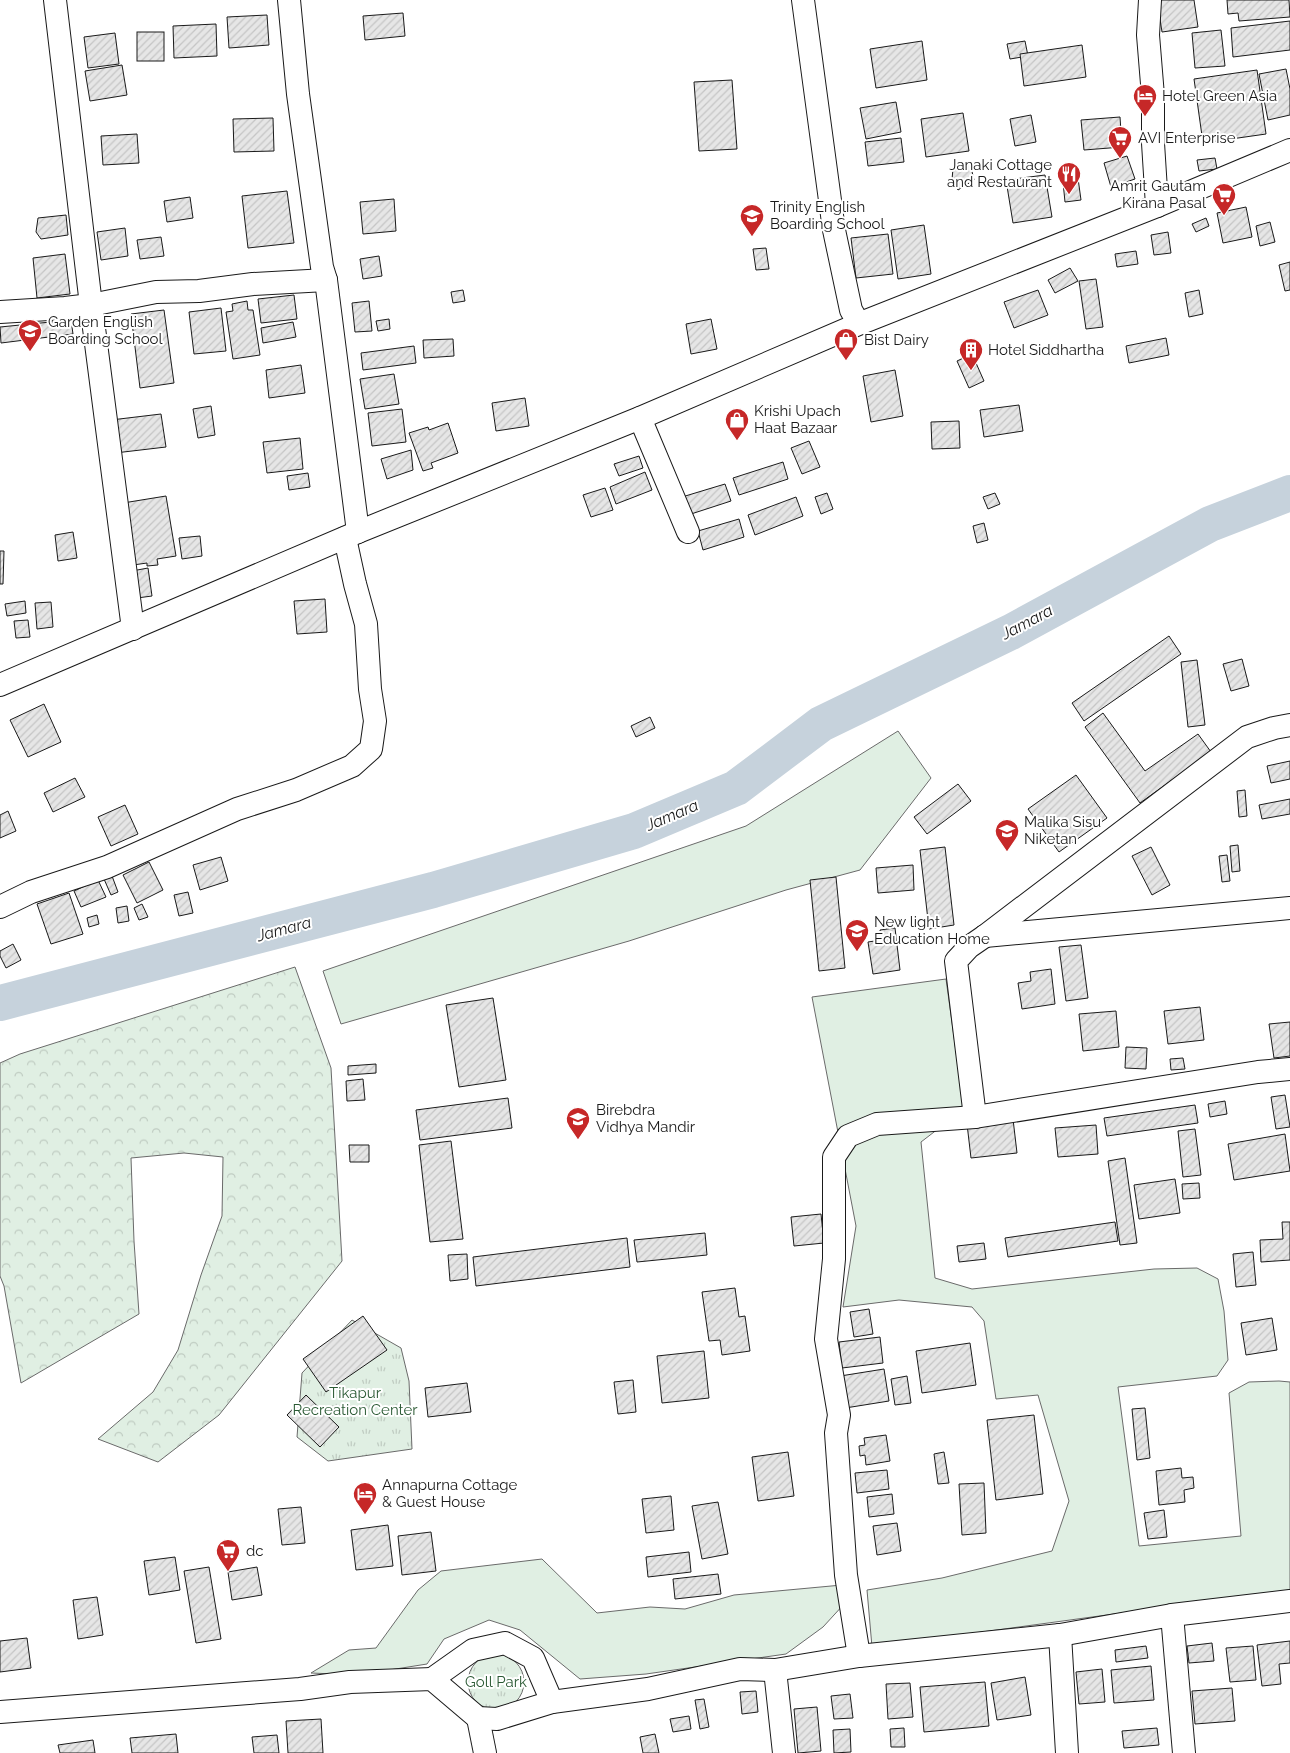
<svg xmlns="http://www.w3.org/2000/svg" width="1290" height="1753" viewBox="0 0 1290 1753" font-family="Raleway,sans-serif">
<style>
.grass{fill:#e0efe3;stroke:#6a6a6a}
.forest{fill:url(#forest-crowns);stroke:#6a6a6a}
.park{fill:url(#park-tufts);stroke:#6a6a6a}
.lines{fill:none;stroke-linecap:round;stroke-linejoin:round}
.river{stroke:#c6d2dc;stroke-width:36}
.building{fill:url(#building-hatch);stroke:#1a1a1a}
.minor-casing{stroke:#1a1a1a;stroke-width:24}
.minor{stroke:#fff;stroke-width:22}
.labels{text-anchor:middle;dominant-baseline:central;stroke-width:4;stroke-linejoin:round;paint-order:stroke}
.poi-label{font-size:15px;fill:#1a1a1a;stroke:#fff;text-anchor:start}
.park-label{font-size:15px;fill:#2b5a34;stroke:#fff}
.water-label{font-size:16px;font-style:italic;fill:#1a1a1a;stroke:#fff}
</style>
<defs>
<pattern id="forest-crowns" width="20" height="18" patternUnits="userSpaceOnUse" patternTransform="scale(1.25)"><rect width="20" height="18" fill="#e0efe3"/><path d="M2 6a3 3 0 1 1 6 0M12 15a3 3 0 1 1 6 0" fill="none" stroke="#c0ccc2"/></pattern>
<pattern id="park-tufts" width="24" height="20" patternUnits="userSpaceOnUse" patternTransform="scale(1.25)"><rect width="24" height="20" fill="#e0efe3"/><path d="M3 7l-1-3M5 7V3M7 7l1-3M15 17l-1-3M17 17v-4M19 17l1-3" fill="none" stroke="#c0ccc2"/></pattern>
<pattern id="building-hatch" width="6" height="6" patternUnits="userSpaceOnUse" patternTransform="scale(1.25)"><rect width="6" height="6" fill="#e6e6e6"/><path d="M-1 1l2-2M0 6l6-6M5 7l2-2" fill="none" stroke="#c5c5c5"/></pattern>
</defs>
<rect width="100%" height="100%" fill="#fff"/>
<g class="grass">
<polygon points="898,731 931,778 860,870 786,890 629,941 341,1024 323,971 746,826"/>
<polygon points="946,979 964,1109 921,1142 935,1278 972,1289 1154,1269 1197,1268 1218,1279 1224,1311 1228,1360 1217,1376 1118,1387 1139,1546 1241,1536 1229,1393 1249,1382 1279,1381 1290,1382 1290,1590 872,1647 867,1590 942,1578 1052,1551 1069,1501 1038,1395 996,1399 984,1321 972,1307 899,1300 843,1307 856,1226 812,997"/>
<polygon points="542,1559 597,1613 650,1607 685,1609 734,1595 842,1585 845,1603 823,1627 786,1654 646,1674 580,1679 520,1630 489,1620 444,1639 427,1664 358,1675 311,1673 349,1650 376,1648 418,1590 441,1571"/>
</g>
<polygon class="forest" points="295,967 331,1068 342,1261 219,1415 158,1462 98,1439 153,1392 178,1350 201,1275 222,1216 223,1157 184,1153 131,1158 134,1241 139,1314 21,1383 4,1286 0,1276 0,1063 20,1054"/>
<g class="park">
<polygon points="352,1320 401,1348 409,1381 412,1449 328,1461 297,1437 302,1373"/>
<circle cx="496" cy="1682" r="28"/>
</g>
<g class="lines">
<polyline class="river" points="0,1003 433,890 634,831 736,788 821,724 1011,632 1210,524 1290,493"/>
</g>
<g class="building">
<polygon points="1157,0 1194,0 1198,27 1162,32"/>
<polygon points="1227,0 1289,0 1290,17 1239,21 1238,13 1228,14"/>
<polygon points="403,13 405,36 365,40 363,16"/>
<polygon points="267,15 269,45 229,48 227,17"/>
<polygon points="1290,21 1290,50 1233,57 1231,28"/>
<polygon points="216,24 217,56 174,58 173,26"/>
<polygon points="1221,30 1225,66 1195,68 1192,33"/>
<rect x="137" y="32" width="27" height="29"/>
<polygon points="115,33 119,64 88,68 84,37"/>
<polygon points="922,41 927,80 876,88 870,49"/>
<polygon points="1025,41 1028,56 1010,59 1007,44"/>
<polygon points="1082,45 1086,77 1024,86 1020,54"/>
<polygon points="122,65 127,95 90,101 85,71"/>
<polygon points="1286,69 1290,89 1290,115 1268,120 1259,74"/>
<polygon points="1257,70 1266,134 1203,143 1194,79"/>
<polygon points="732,80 737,149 699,151 694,82"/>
<polygon points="896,102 901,132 866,139 860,108"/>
<polygon points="963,113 969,151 926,157 921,119"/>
<polygon points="1031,115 1036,142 1015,146 1010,119"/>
<polygon points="1120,117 1122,147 1084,150 1081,120"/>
<polygon points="273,118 274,151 234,152 233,119"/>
<polygon points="137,134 139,163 103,165 101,136"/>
<polygon points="901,138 904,162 868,166 865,142"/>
<polygon points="1127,156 1135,179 1111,187 1104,163"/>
<polygon points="1215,158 1217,169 1199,171 1197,160"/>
<polygon points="970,163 974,180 958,190 952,180 953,168"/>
<polygon points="1077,171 1081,200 1065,202 1062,172"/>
<polygon points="1045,175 1052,217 1013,223 1006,180"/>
<polygon points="287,191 294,243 248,248 242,196"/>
<polygon points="190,197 193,218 167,222 164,201"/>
<polygon points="394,199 396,231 363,234 360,202"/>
<polygon points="1246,207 1252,237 1223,243 1217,213"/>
<polygon points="66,215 68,235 41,239 36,232 38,218"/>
<polygon points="1206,218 1209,226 1196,232 1192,224"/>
<polygon points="1270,222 1275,242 1260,246 1256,226"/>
<polygon points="924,225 931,274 898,279 891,230"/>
<polygon points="125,228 128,256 101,260 97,232"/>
<polygon points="1168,232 1171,253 1154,255 1151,235"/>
<polygon points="888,234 893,274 856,278 851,238"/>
<polygon points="161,237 164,256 140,259 137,240"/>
<polygon points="766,248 769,269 756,270 753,249"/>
<polygon points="1136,251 1138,264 1117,267 1115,254"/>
<polygon points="65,254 70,294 37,298 33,258"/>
<polygon points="379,256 382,276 363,279 360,259"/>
<polygon points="1290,262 1290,290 1285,291 1279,265"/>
<polygon points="1070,268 1078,281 1055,293 1048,280"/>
<polygon points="1096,279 1103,327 1086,329 1079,281"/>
<polygon points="463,290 465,301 453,303 451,292"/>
<polygon points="1038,290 1048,315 1014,328 1004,302"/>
<polygon points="1199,290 1203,314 1189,317 1185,293"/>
<polygon points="294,295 297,319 261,323 258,299"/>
<polygon points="247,301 248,310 253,310 260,355 233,359 226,312 233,311 232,304"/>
<polygon points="369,301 372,331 355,332 352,303"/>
<polygon points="221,308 226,351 194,354 189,312"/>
<polygon points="164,310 174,383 140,388 131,314"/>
<polygon points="389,319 390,329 378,331 376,321"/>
<polygon points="711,319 717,349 691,354 686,324"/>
<polygon points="71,320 73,334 1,343 0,327"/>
<polygon points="293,322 296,337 263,343 261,328"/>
<polygon points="1166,338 1169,355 1129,363 1126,346"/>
<polygon points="453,339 454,356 424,358 423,340"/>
<polygon points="414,346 416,363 363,370 361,353"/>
<polygon points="972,354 984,381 969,388 957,361"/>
<polygon points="301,365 305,393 269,398 266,370"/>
<polygon points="895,370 903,416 871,422 863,376"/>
<polygon points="394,374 399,404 365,409 360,379"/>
<polygon points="525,398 529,426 496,431 492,403"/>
<polygon points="1019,405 1023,431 984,437 980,410"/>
<polygon points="211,406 215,435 198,438 193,409"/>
<polygon points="402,409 406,442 372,446 368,413"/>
<polygon points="161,414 166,447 115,453 111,420"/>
<polygon points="959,421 960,448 932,449 931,422"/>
<polygon points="448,423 458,453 431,463 433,468 423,471 409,433 428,427 429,430"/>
<polygon points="300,438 303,469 267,473 263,442"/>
<polygon points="809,441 820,467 802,474 791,448"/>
<polygon points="411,450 413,470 387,479 381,459"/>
<polygon points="639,456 643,468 619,476 614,464"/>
<polygon points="783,462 788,479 739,495 733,478"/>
<polygon points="645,472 652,490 616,504 610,487"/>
<polygon points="308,473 310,487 289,490 287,476"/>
<polygon points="725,484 731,501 688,515 682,497"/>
<polygon points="605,488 613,510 591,517 583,495"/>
<polygon points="827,493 833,509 821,514 815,497"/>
<polygon points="995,493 1000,504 988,509 983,497"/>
<polygon points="166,496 176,556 157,559 158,565 147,566 147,563 133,565 123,503"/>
<polygon points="796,497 803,516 755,535 748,515"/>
<polygon points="739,519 744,537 703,550 698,531"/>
<polygon points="984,523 988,540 977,543 973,526"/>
<polygon points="73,532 77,558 58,561 55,535"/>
<polygon points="200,536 202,556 182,559 179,538"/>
<polygon points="0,551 4,551 3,584 0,584"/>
<polygon points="148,568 152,596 137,598 132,571"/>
<polygon points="325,599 327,632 297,634 294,601"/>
<polygon points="25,601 26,613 7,616 5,604"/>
<polygon points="51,602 53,627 37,629 35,603"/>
<polygon points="28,620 30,637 16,638 14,621"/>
<polygon points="1169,636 1181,654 1084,721 1072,703"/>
<polygon points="1242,659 1249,686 1231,691 1223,664"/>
<polygon points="1197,660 1205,725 1188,727 1181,662"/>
<polygon points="44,704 61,742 28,757 10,720"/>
<polygon points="1103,713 1145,771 1198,734 1211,752 1140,803 1085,727"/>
<polygon points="650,717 655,728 636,737 631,726"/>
<polygon points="1290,761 1290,779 1271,783 1267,766"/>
<polygon points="1076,775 1107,818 1059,852 1028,809"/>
<polygon points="75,778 85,797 53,812 44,793"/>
<polygon points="958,784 971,801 927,834 914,817"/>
<polygon points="1245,790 1247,816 1239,817 1237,791"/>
<polygon points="1290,799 1290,814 1262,819 1259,805"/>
<polygon points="125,805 138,834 111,846 98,817"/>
<polygon points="8,811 16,831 0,838 0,815"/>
<polygon points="1238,845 1240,871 1232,872 1230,846"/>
<polygon points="945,847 954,925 929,929 920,850"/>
<polygon points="1151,847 1170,885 1152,895 1132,856"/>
<polygon points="1227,855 1230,881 1222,882 1219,856"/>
<polygon points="221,857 228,881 200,890 193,865"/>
<polygon points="149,862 163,890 137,903 123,875"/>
<polygon points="913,865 914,890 878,893 876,868"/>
<polygon points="112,876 118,892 111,895 104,879"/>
<polygon points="836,877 845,968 819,971 810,880"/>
<polygon points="98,880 106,897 81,907 74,891"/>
<polygon points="188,892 193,913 179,916 174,895"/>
<polygon points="69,893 83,934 51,944 37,904"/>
<polygon points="142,904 148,917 139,920 134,908"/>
<polygon points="127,906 129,921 118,923 116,908"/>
<polygon points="97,915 99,924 89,927 87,918"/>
<polygon points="895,928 900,970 873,974 868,942 881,940 880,930"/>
<polygon points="13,944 21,960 6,968 0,956 0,951"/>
<polygon points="1081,945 1088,998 1066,1001 1059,947"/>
<polygon points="1051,969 1055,1004 1022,1009 1018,983 1031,981 1030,972"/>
<polygon points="493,998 506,1080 459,1087 446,1005"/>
<polygon points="1200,1007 1204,1040 1168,1044 1164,1011"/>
<polygon points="1116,1011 1119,1047 1083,1051 1079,1014"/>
<polygon points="1290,1022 1290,1056 1274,1058 1269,1024"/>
<polygon points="1126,1047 1147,1048 1146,1069 1125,1068"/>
<polygon points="1183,1058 1185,1069 1171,1070 1170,1059"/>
<polygon points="376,1064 376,1073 348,1075 348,1066"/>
<polygon points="363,1079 365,1100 347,1101 346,1081"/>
<polygon points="1285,1095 1290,1127 1276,1129 1271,1097"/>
<polygon points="508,1098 512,1128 420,1140 416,1110"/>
<polygon points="1225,1101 1227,1114 1210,1117 1208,1104"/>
<polygon points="1195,1105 1198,1123 1107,1136 1104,1118"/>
<polygon points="1013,1119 1017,1153 971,1158 967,1124"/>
<polygon points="1096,1125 1098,1154 1058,1157 1055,1128"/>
<polygon points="1195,1129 1201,1175 1183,1177 1178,1131"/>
<polygon points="1285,1134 1290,1171 1234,1180 1228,1144"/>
<polygon points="451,1141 463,1239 430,1242 419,1145"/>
<polygon points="349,1145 369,1145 369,1162 350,1162"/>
<polygon points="1125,1158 1137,1243 1120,1245 1108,1161"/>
<polygon points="1175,1179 1180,1213 1139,1219 1134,1185"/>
<polygon points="1199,1183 1200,1198 1183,1199 1182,1184"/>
<polygon points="821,1214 824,1243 794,1246 791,1217"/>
<polygon points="1115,1222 1118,1241 1008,1257 1005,1238"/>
<polygon points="1282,1222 1290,1222 1290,1260 1261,1262 1260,1240 1283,1239"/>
<polygon points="705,1233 707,1255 637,1262 634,1240"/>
<polygon points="627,1238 630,1267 476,1286 473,1257"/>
<polygon points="984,1243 986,1259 959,1262 957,1246"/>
<polygon points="1253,1252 1256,1285 1236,1287 1233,1254"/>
<polygon points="467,1254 468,1279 450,1281 448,1255"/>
<polygon points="735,1288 739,1317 745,1316 750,1351 722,1355 720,1340 709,1341 702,1292"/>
<polygon points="869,1309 873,1334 854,1337 850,1312"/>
<polygon points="363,1316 387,1350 326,1392 303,1359"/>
<polygon points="1272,1318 1277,1350 1246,1355 1241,1323"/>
<polygon points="880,1337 883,1363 842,1368 839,1342"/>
<polygon points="970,1343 976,1385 922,1393 916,1351"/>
<polygon points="704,1351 709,1398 662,1403 657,1356"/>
<polygon points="884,1369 889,1401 839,1409 834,1377"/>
<polygon points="907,1376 911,1403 895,1405 891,1379"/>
<polygon points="633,1380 636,1412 618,1414 614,1382"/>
<polygon points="467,1383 471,1412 428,1417 425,1388"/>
<polygon points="306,1395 339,1427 320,1447 287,1415"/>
<polygon points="1145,1408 1150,1458 1137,1460 1132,1409"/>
<polygon points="1034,1415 1043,1494 996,1500 987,1420"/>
<polygon points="886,1435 890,1461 866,1465 865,1455 860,1456 859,1446 865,1445 864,1438"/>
<polygon points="788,1452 794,1496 758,1501 752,1457"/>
<polygon points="944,1452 949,1483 938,1484 934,1454"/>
<polygon points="1181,1468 1182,1478 1193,1477 1194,1488 1184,1490 1185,1502 1159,1505 1156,1471"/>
<polygon points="887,1470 889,1489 857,1493 855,1473"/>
<polygon points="984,1483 986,1533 962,1535 959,1484"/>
<polygon points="892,1494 894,1514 869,1517 867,1497"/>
<polygon points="671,1496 674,1530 646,1533 642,1499"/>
<polygon points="718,1502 728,1554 702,1559 692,1506"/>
<polygon points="301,1507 305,1543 282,1545 278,1509"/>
<polygon points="1164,1510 1167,1537 1148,1539 1144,1513"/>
<polygon points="897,1523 901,1551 877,1555 873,1526"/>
<polygon points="388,1525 393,1566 356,1570 351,1530"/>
<polygon points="431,1532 436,1571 402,1575 398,1536"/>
<polygon points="689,1552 691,1572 648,1577 646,1557"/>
<polygon points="175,1557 180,1590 149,1595 144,1561"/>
<polygon points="209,1567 221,1639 196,1643 184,1571"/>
<polygon points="257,1567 262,1595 232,1600 228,1572"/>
<polygon points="718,1574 721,1594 675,1599 673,1579"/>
<polygon points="97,1597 103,1635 78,1639 73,1600"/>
<polygon points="27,1638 31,1668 0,1672 0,1641"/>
<polygon points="1290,1641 1290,1663 1279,1664 1281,1684 1262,1686 1257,1645"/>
<polygon points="1212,1643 1214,1661 1189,1663 1187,1646"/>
<polygon points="1146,1646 1148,1658 1116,1662 1115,1650"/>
<polygon points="1253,1646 1256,1680 1230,1682 1226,1648"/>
<polygon points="1151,1666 1154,1700 1114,1703 1111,1670"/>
<polygon points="1102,1669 1105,1702 1079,1704 1076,1672"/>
<polygon points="1025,1677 1031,1715 997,1720 991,1683"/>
<polygon points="985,1682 989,1726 924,1732 920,1687"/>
<polygon points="910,1683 913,1717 888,1719 886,1684"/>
<polygon points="1232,1688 1235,1721 1195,1724 1192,1691"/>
<polygon points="756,1691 758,1712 742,1714 740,1692"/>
<polygon points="850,1694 853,1718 834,1719 831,1696"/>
<polygon points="704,1699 709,1727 700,1729 695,1700"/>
<polygon points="817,1707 821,1751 798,1753 794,1709"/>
<polygon points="689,1716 691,1729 673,1732 670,1719"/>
<polygon points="321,1719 323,1753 288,1753 286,1721"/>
<polygon points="904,1728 905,1747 891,1747 890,1729"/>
<polygon points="1157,1728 1159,1745 1124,1748 1122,1731"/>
<polygon points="850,1729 851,1752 834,1753 833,1730"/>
<polygon points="176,1734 178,1753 132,1753 130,1738"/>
<polygon points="655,1734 659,1753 643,1753 640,1737"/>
<polygon points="277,1735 279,1753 254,1753 252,1737"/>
<polygon points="93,1740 95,1753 60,1753 58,1745"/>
</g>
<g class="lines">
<g class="minor-casing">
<g id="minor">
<polyline points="55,0 91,305 133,629"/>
<polyline points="289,0 298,94 322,267 326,280 358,532"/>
<polyline points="803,0 834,230 851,310 855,317 861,323"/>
<polyline points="1150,0 1148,35 1153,96 1153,143 1157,206"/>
<polyline points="0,312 65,308 91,305 156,292 199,291 253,284 326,280"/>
<polyline points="640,418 688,532"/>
<polyline points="0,685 358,532 640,418 861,323 1157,206 1290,150"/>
<polyline points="0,907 31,892 107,867 237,809 296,790 352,766 371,749 375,721 370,689 366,624 355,584 345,538"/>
<polyline points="985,936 1290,908"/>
<polyline points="975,1117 956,961 969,947 985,936 1247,737 1274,728 1290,725"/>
<polyline points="1172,1615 1184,1753"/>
<polyline points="1060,1635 1067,1753"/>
<polyline points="859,1656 846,1575 836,1433 839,1415 826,1339 834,1259 834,1157 848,1136 877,1124 975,1117 1258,1072 1290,1069"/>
<polyline points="775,1670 784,1753"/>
<polyline points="432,1679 473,1650 505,1643 533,1658 552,1702"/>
<polyline points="0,1712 300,1689 350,1682 432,1679 478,1718 497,1719 552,1702 648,1689 740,1669 775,1670 859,1656 1060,1635 1172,1615 1290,1601"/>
<polyline points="478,1718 485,1753"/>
</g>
</g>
<use href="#minor" class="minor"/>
</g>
<defs>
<g id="hotel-pin" transform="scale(1.25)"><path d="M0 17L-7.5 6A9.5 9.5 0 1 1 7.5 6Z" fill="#c62828" stroke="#fff"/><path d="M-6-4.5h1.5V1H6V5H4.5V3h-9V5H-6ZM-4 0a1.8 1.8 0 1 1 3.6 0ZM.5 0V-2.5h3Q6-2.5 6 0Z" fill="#fff"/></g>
<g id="supermarket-pin" transform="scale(1.25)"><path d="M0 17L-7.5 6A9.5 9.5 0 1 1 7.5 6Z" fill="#c62828" stroke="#fff"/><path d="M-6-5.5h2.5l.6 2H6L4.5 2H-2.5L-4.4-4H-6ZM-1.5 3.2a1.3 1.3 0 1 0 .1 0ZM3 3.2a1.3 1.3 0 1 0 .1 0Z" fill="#fff"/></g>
<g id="restaurant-pin" transform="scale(1.25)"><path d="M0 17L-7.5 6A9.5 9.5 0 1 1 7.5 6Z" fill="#c62828" stroke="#fff"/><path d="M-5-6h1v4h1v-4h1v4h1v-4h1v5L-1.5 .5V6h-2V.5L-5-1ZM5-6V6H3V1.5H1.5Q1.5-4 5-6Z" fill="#fff"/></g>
<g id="school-pin" transform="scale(1.25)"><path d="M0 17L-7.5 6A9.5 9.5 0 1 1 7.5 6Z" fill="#c62828" stroke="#fff"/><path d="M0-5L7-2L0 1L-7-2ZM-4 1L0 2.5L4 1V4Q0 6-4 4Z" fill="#fff"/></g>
<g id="shop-pin" transform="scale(1.25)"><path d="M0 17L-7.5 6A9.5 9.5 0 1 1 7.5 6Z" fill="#c62828" stroke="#fff"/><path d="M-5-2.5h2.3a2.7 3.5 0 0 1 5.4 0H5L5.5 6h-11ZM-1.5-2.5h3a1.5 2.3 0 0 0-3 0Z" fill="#fff"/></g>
<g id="building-pin" transform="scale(1.25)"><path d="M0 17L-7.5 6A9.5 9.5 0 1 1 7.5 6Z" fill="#c62828" stroke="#fff"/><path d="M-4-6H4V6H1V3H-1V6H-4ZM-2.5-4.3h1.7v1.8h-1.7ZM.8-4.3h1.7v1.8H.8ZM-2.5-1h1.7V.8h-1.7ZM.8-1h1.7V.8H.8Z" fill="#fff"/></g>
</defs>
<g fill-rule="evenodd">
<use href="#hotel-pin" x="1145" y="96"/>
<use href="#supermarket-pin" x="1120" y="138"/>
<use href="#restaurant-pin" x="1069" y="174"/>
<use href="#supermarket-pin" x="1224" y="195"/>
<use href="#school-pin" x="752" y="216"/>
<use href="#school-pin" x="30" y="331"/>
<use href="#shop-pin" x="846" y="340"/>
<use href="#building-pin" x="971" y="350"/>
<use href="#shop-pin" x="737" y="420"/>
<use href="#school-pin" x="1007" y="831"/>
<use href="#school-pin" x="857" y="931"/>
<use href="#school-pin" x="578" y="1119"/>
<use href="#hotel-pin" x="365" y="1494"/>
<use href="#supermarket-pin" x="228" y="1551"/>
</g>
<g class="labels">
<g class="poi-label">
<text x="1162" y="96">Hotel Green Asia</text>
<text x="1138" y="138">AVI Enterprise</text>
<text x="1052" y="165" text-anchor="end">Janaki Cottage<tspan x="1052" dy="17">and Restaurant</tspan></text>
<text x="1206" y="186" text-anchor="end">Amrit Gautam<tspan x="1206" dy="17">Kirana Pasal</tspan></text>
<text x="770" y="207">Trinity English<tspan x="770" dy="17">Boarding School</tspan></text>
<text x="48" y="322">Garden English<tspan x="48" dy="17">Boarding School</tspan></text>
<text x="864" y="340">Bist Dairy</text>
<text x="988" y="350">Hotel Siddhartha</text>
<text x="754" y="411">Krishi Upach<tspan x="754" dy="17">Haat Bazaar</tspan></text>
<text x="1024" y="822">Malika Sisu<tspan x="1024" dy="17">Niketan</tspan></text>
<text x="874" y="922">New light<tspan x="874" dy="17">Education Home</tspan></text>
<text x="596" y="1110">Birebdra<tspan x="596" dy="17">Vidhya Mandir</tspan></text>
<text x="382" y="1485">Annapurna Cottage<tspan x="382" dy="17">&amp; Guest House</tspan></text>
<text x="246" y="1551">dc</text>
</g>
<g class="park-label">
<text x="355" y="1393">Tikapur<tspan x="355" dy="17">Recreation Center</tspan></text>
<text x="496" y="1682">Goll Park</text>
</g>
<g class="water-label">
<text transform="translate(1027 622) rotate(-28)">Jamara</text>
<text transform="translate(672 815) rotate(-23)">Jamara</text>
<text transform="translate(284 929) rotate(-15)">Jamara</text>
</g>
</g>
</svg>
